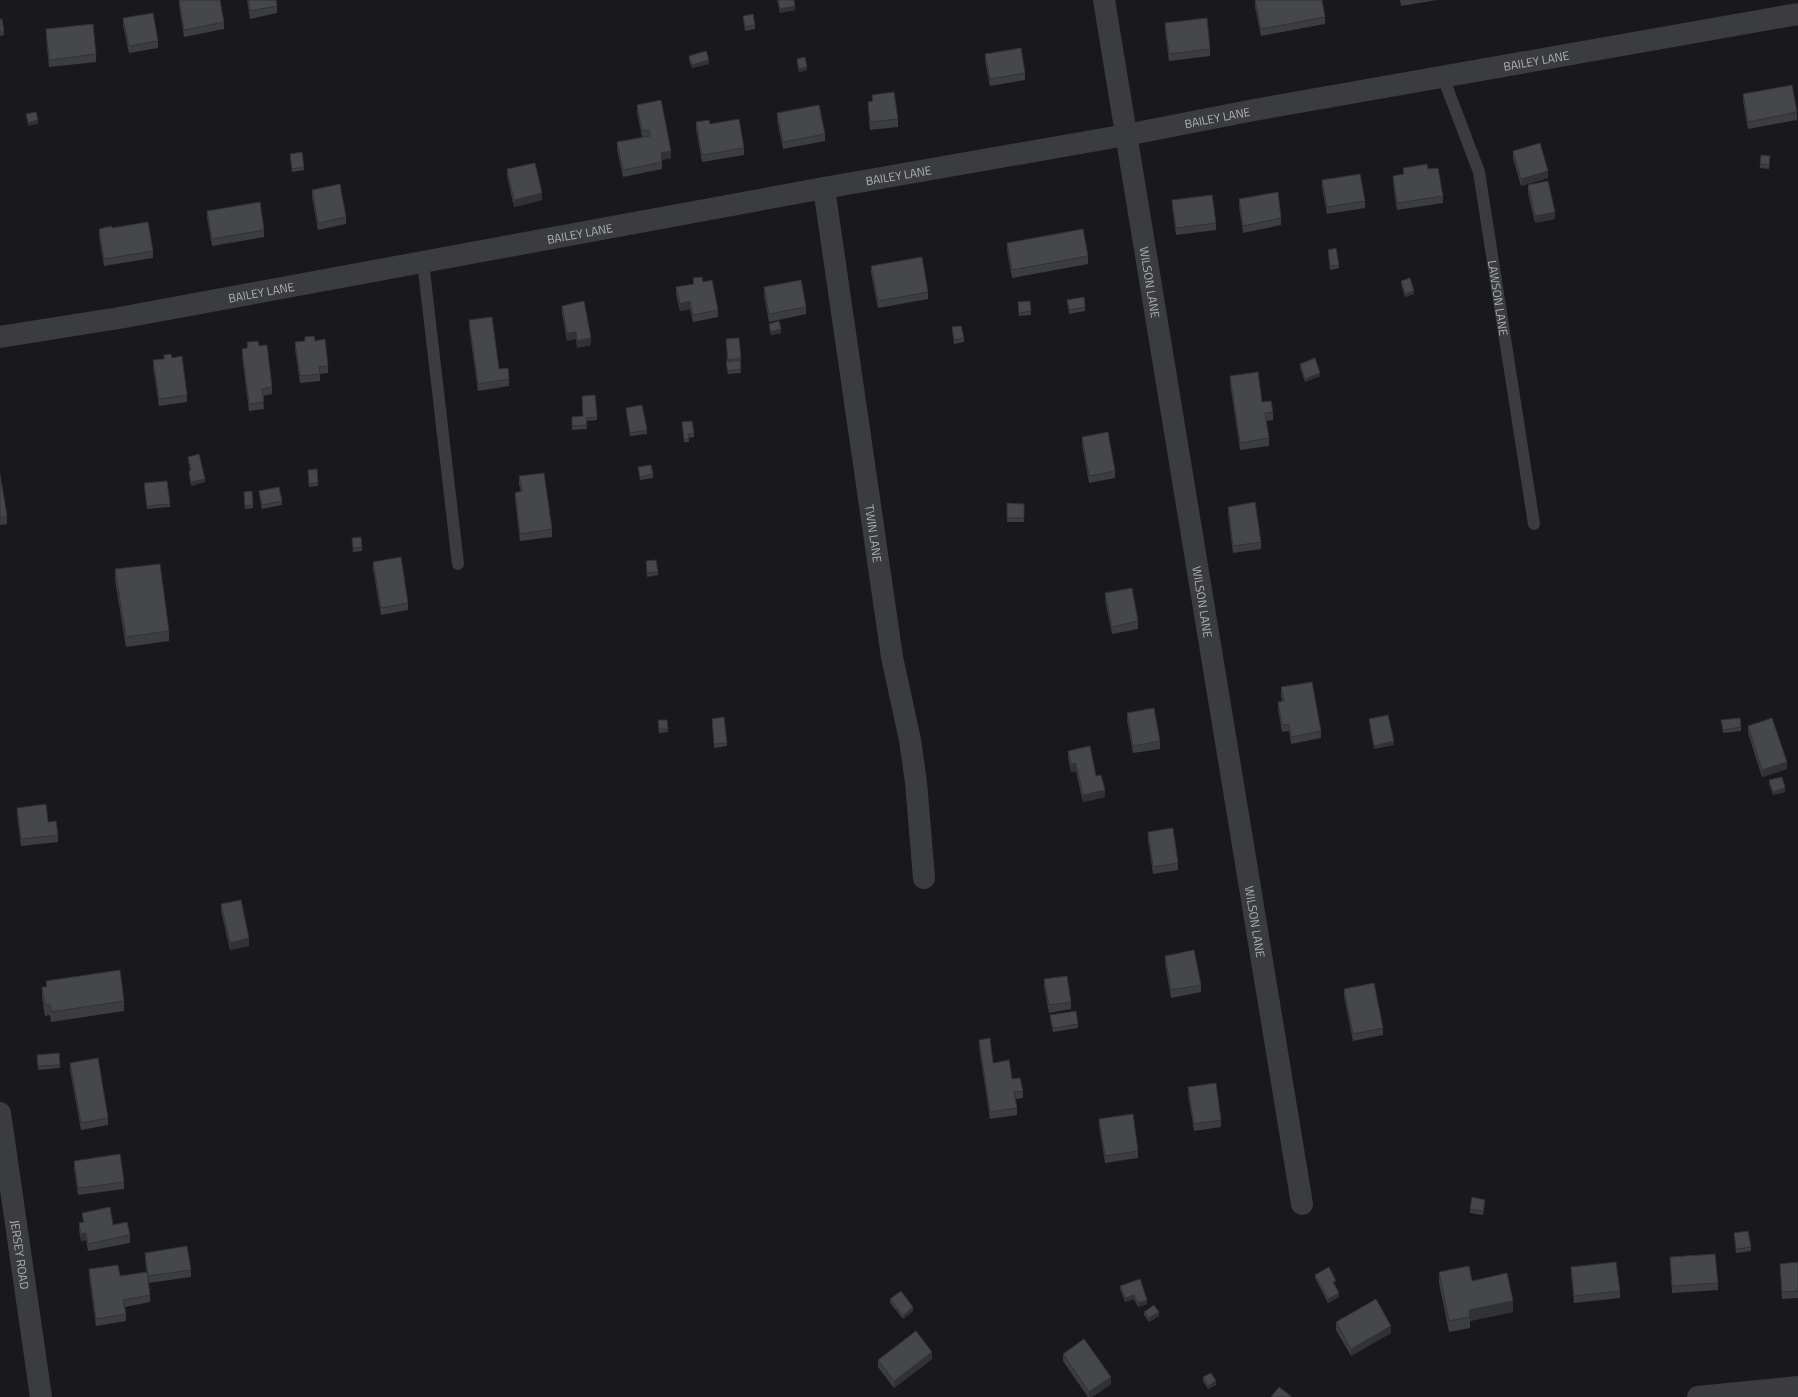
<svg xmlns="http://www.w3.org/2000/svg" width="1798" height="1397" viewBox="0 0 1798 1397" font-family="'Titillium Web',sans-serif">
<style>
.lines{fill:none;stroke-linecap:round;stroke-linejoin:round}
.service{stroke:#3b3c3f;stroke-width:12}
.minor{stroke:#3b3c3f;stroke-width:22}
.tertiary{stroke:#3b3c3f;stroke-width:22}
.wall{fill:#3c3d40}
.shaded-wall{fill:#313234}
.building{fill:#46474b;stroke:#313234}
.labels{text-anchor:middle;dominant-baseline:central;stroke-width:4;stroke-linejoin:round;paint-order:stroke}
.street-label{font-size:12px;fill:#adb1b9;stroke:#141416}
</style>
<rect width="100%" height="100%" fill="#19191b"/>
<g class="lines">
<g class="service">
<path id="s1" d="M1443 77 1479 172 1534 524"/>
<polyline points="423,262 458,564"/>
</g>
<g class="minor">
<path id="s2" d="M1104 0 1302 1204"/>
<path id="s3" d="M824 188 892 657 910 740 916 782 924 878"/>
<path id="s4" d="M0 337 119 318 824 188 1126 135 1254 110 1798 14"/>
<polyline points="1698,1397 1798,1387"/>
</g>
<path class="tertiary" id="s5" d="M0 1113 41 1397"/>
</g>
<g class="wall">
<polygon points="179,0 220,0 224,22 224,29 184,37 179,6"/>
<polygon points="247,0 276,0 277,6 277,13 250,19"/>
<polygon points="777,0 794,0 795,10 780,13"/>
<polygon points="1255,0 1325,17 1325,24 1261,36 1255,7"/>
<polygon points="1400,0 1437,0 1401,6"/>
<polygon points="743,16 755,25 755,29 745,31"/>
<polygon points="123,18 158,41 158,48 129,53 123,25"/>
<polygon points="0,19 4,32 4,35 0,36"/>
<polygon points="1165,23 1210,49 1210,56 1169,61 1165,30"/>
<polygon points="46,29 96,54 96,62 49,67 46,37"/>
<polygon points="985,54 1025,73 1025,80 990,86 985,61"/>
<polygon points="689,56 709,64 692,68 689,60"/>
<polygon points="797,59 807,70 799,72 797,63"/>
<polygon points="1743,94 1797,112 1797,120 1748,129 1743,101"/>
<polygon points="872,95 898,119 898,127 870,130 868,109 868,102 872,101"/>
<polygon points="637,105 671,158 662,160 662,169 623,177 617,149 617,142 642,137 637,112"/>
<polygon points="777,113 825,134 825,141 783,149 777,120"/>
<polygon points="696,122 710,124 744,148 744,155 702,162 696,129"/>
<polygon points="1513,151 1548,178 1521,186 1513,158"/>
<polygon points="290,154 304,167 304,170 292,172"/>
<polygon points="1770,160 1769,169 1760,168 1760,164"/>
<polygon points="1403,168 1428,169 1443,196 1443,203 1397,210 1393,183 1393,176 1403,174"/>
<polygon points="507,169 542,200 514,207 507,176"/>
<polygon points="1322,180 1365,201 1365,208 1327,214 1322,187"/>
<polygon points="1528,185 1555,219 1535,223 1528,193"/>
<polygon points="312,190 346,217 346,224 318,230 312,197"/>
<polygon points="1239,199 1281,218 1281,225 1243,233 1239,206"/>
<polygon points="1172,200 1216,223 1216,230 1176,235 1172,207"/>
<polygon points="207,211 264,230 264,237 212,246 207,218"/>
<polygon points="112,228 153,251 153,258 104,266 99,236 99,229"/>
<polygon points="1007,243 1088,256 1088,264 1012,278 1007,250"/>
<polygon points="1328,250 1339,265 1339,268 1330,270"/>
<polygon points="871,266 928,292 928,299 878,308 871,273"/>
<polygon points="693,278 703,282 718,310 718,317 693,322 690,309 680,311 676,294 676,287 693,284"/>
<polygon points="1401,281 1414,294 1405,297 1401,284"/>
<polygon points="764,287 806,307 806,314 769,322 764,295"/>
<polygon points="1067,300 1085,307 1085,311 1069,314"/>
<polygon points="1018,302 1031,311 1031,315 1019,316"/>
<polygon points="562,306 591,345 577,348 576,339 567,341 562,313"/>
<polygon points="469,320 499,369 509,379 509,386 478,391 469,327"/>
<polygon points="769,324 781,333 771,335 769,327"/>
<polygon points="952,327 964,338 964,342 954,344"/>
<polygon points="305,337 315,341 328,366 328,373 320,374 320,381 300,383 295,349 295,342 305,341"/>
<polygon points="726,339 741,358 741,361 740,362 741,373 728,374 726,366 726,362 727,362"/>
<polygon points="247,342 259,346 272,387 272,394 263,396 264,409 249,411 242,356 242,349 247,348"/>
<polygon points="172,358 187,395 187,402 159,406 153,367 153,360"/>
<polygon points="1300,364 1320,376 1305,382 1300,368"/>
<polygon points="1230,376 1262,402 1273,412 1273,420 1266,421 1269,438 1269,446 1240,450 1230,383"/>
<polygon points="626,408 647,430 647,434 630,436 626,412"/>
<polygon points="572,417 597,417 597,420 586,421 587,429 572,430"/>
<polygon points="682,422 694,433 694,437 689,438 689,442 684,442"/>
<polygon points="1082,437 1115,471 1115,478 1089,483 1082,444"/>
<polygon points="188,457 205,482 191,486 189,475 189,471 190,471 188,460"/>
<polygon points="638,467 653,474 653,478 640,480"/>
<polygon points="317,469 318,486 309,487 308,470"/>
<polygon points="0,474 7,516 7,524 0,525"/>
<polygon points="519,476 552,529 552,537 520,541 515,500 515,493 521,492 519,484"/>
<polygon points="144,483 170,504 170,507 147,509"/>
<polygon points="259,491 282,501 282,505 262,509 259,495"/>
<polygon points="244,492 253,505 253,508 245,509"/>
<polygon points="1007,503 1024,504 1024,522 1007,522"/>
<polygon points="1228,507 1261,542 1261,549 1233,553 1228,514"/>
<polygon points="352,538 362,547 362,551 353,552"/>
<polygon points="646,561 658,572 658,575 647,577"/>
<polygon points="373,562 408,603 408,610 381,615 373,569"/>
<polygon points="115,569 169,631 169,641 126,647 115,580"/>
<polygon points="1105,593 1138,621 1138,629 1112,634 1105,600"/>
<polygon points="1281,687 1321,731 1321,738 1291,744 1289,731 1282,732 1278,709 1278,702 1282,701 1281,695"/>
<polygon points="1127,713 1160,741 1160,749 1133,753 1127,720"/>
<polygon points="712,719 727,743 727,746 714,748"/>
<polygon points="1369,719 1394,745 1374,749 1369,722"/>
<polygon points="658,720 667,720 668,732 659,733"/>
<polygon points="1721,720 1741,727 1741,731 1723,733"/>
<polygon points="1748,726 1787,769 1762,777 1748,733"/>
<polygon points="1068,751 1096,776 1105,797 1083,802 1076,771 1071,772 1068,758"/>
<polygon points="1769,780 1785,792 1773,795 1769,784"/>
<polygon points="17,808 58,835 58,842 21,846 17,815"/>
<polygon points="1148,832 1178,863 1178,870 1153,874 1148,840"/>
<polygon points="221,904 249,946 230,950 221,911"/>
<polygon points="1165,956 1201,985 1201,992 1171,998 1165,963"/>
<polygon points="1044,979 1071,1002 1071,1009 1049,1013 1044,986"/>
<polygon points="46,981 124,1001 124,1011 51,1022 50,1015 45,1016 42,998 42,987 46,987"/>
<polygon points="1344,989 1383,1028 1383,1035 1353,1041 1344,996"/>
<polygon points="1050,1015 1078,1024 1078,1028 1053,1032 1050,1019"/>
<polygon points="979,1040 993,1063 1012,1079 1023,1091 1023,1098 1015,1099 1017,1108 1017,1115 990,1119 979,1047"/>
<polygon points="37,1055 60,1065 60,1068 38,1070"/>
<polygon points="70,1063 108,1118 108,1125 81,1130 70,1070"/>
<polygon points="1188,1087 1221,1120 1221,1127 1194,1131 1188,1094"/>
<polygon points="1099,1119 1138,1151 1138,1158 1105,1163 1099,1126"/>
<polygon points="74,1161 124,1182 124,1189 78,1195 74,1168"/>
<polygon points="1485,1203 1483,1215 1470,1213 1470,1209"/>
<polygon points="82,1213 113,1225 130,1235 130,1243 88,1251 86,1240 81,1241 79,1230 79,1223 83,1222"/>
<polygon points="1734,1233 1751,1247 1751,1251 1736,1253"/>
<polygon points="145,1253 191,1270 191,1277 148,1283 150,1295 150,1302 125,1307 126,1314 126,1321 96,1326 89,1277 89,1269 148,1281 145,1260"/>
<polygon points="1670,1257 1718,1283 1718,1290 1672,1293"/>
<polygon points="1798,1262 1798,1298 1782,1299 1780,1264"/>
<polygon points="1571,1267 1620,1291 1620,1298 1574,1303 1571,1274"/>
<polygon points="1439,1272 1472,1281 1513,1312 1470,1321 1470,1328 1449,1332 1439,1283"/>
<polygon points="1315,1275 1336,1285 1335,1285 1339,1297 1328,1303 1315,1278"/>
<polygon points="1120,1286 1147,1304 1138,1307 1134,1299 1125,1302 1120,1289"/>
<polygon points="890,1299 913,1311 903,1319 890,1303"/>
<polygon points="1144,1312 1159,1316 1149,1322 1144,1315"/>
<polygon points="1336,1322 1391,1333 1351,1356 1336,1330"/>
<polygon points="1063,1354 1111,1384 1092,1397 1088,1397 1063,1361"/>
<polygon points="932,1359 894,1388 878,1367 878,1360"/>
<polygon points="1203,1377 1216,1385 1208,1389 1203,1381"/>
</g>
<g class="shaded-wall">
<polygon points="795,6 795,10 780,13 780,9"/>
<polygon points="709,60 709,64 692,68 692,65"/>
<polygon points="807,67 807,70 799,72 799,69"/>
<polygon points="38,120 38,124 28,126 28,123"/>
<polygon points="671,151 671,158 661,160 661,153"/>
<polygon points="1548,171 1548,178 1521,186 1521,179"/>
<polygon points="542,193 542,200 514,207 514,200"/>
<polygon points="1555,212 1555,219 1535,223 1535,216"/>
<polygon points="1414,291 1414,294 1405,297 1405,294"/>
<polygon points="690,301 690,309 680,311 680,304"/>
<polygon points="781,329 781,333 771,335 771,332"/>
<polygon points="576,332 576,339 567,341 567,333"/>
<polygon points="591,338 591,345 577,348 577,341"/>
<polygon points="1320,373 1320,376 1305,382 1305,379"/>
<polygon points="205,479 205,482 191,486 191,482"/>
<polygon points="1394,741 1394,745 1374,749 1374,746"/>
<polygon points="1787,762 1787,769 1762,777 1762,770"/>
<polygon points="1076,763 1076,771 1071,772 1071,764"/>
<polygon points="1785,788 1785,792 1773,795 1773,792"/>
<polygon points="1105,790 1105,797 1083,802 1083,795"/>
<polygon points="249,938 249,946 230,950 230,943"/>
<polygon points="86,1233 86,1240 81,1241 81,1234"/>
<polygon points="1339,1293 1339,1297 1328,1303 1328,1299"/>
<polygon points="1134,1295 1134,1299 1125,1302 1125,1298"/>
<polygon points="1147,1300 1147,1304 1138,1307 1138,1303"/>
<polygon points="1513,1301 1513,1312 1470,1321 1469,1310"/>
<polygon points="913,1307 913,1311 903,1319 903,1316"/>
<polygon points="1159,1312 1159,1316 1149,1322 1149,1318"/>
<polygon points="1391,1326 1391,1333 1351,1356 1351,1349"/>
<polygon points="932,1352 932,1359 894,1388 894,1381"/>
<polygon points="1111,1377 1111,1384 1092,1397 1089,1397 1089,1392"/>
<polygon points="1216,1381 1216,1385 1208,1389 1208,1386"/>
</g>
<g class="building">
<polygon points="179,0 220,0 224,22 184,30"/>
<polygon points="248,0 276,0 277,6 250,11"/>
<polygon points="778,0 794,0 795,6 780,9"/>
<polygon points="1255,0 1322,0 1325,17 1261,29"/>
<polygon points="153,13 158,41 129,46 123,18"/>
<polygon points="753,14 755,25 745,27 743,16"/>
<polygon points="1207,18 1210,49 1169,54 1165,23"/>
<polygon points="0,19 2,19 4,32 0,32"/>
<polygon points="93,24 96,54 49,60 46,29"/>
<polygon points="1021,48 1025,73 990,79 985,54"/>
<polygon points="706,51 709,60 692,65 689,56"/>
<polygon points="805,57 807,67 799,69 797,59"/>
<polygon points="1792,85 1797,112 1748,122 1743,94"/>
<polygon points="894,92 898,119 870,122 868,102 873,101 872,95"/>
<polygon points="661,100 671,151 661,153 662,162 623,170 617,142 650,136 649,130 642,131 637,105"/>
<polygon points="819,105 825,134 783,142 777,113"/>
<polygon points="36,112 38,120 28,123 26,114"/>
<polygon points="739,119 744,148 702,155 696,122 709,120 710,124"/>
<polygon points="1540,143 1548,171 1521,179 1513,151"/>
<polygon points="302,152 304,167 292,169 290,154"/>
<polygon points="1761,155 1770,156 1769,165 1760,164"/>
<polygon points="535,163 542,193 514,200 507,169"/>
<polygon points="1427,164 1428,169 1438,168 1443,196 1397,203 1393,176 1404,174 1403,168"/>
<polygon points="1360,174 1365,201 1327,207 1322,180"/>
<polygon points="1548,181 1555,212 1535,216 1528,185"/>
<polygon points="340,184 346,217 318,223 312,190"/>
<polygon points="1278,192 1281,218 1243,226 1239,199"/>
<polygon points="1212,195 1216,223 1176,228 1172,200"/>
<polygon points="260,202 264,230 212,239 207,211"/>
<polygon points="148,222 153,251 104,259 99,229 112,226 112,228"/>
<polygon points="1083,229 1088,256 1012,270 1007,243"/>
<polygon points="1336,248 1339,265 1330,266 1328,250"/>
<polygon points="922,257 928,292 878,301 871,266"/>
<polygon points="702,277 703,282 712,280 718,310 693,315 690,301 680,304 676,287 694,284 693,278"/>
<polygon points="1410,278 1414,291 1405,294 1401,281"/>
<polygon points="801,280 806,307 769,314 764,287"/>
<polygon points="1084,297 1085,307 1069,310 1067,300"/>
<polygon points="584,301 591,338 577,341 576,332 567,333 562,306"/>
<polygon points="1030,301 1031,311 1019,313 1018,302"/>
<polygon points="492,317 499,369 508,368 509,379 478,384 469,320"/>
<polygon points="779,321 781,329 771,332 769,324"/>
<polygon points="961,326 964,338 954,340 952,327"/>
<polygon points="314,336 315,341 325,339 328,366 319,367 320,374 300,376 295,342 305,341 305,337"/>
<polygon points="739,338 741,358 728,360 726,339"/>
<polygon points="258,341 259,346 267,345 272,387 262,389 264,402 249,404 242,349 248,348 247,342"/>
<polygon points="171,354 172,358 182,356 187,395 159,399 153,360 164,359 164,355"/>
<polygon points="1315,358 1320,373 1305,379 1300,364"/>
<polygon points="740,360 741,369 728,371 726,362"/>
<polygon points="1258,372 1262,402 1271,401 1273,412 1265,413 1269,438 1240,443 1230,376"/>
<polygon points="595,395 597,417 586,418 587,425 572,426 572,417 583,416 582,396"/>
<polygon points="642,405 647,430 630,433 626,408"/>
<polygon points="692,421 694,433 688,434 689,439 684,439 682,422"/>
<polygon points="1108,432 1115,471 1089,476 1082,437"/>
<polygon points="199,454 205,479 191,482 189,471 191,470 188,457"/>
<polygon points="651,465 653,474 640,477 638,467"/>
<polygon points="317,469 318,483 309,484 308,470"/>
<polygon points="544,473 552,529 520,534 515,493 522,491 519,476"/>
<polygon points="0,474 7,516 0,518"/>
<polygon points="167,481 170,504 147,506 144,483"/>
<polygon points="279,487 282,501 262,505 259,491"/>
<polygon points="252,491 253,505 245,506 244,492"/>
<polygon points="1255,502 1261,542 1233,546 1228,507"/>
<polygon points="1007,503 1024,504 1024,518 1007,518"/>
<polygon points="361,537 362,547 353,548 352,538"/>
<polygon points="401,557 408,603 381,608 373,562"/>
<polygon points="656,560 658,572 647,573 646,561"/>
<polygon points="160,564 169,631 126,637 115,569"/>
<polygon points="1132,588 1138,621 1112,627 1105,593"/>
<polygon points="1312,682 1321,731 1291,737 1289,724 1282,725 1278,702 1284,701 1281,687"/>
<polygon points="1154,708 1160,741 1133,746 1127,713"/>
<polygon points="1388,715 1394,741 1374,746 1369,719"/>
<polygon points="724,717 727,743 714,744 712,719"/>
<polygon points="1740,718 1741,727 1723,730 1721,720"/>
<polygon points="1772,718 1787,762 1762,770 1748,726"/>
<polygon points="658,720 667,720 668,729 659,729"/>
<polygon points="1090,746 1096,776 1101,775 1105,790 1083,795 1076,763 1071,764 1068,751"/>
<polygon points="1782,777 1785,788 1773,792 1769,780"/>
<polygon points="46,804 48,822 56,821 58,835 21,839 17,808"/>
<polygon points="1173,828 1178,863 1153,867 1148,832"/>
<polygon points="241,900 249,938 230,943 221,904"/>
<polygon points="1194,950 1201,985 1171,990 1165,956"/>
<polygon points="120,970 124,1001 51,1012 50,1004 45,1005 42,987 47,987 46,981"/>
<polygon points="1067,976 1071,1002 1049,1005 1044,979"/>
<polygon points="1374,983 1383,1028 1353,1034 1344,989"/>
<polygon points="1076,1011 1078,1024 1053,1028 1050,1015"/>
<polygon points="990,1038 993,1063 1009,1060 1012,1079 1020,1078 1023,1091 1014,1092 1017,1108 990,1112 979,1040"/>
<polygon points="59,1053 60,1065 38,1066 37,1055"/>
<polygon points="98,1058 108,1118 81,1123 70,1063"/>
<polygon points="1216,1083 1221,1120 1194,1124 1188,1087"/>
<polygon points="1133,1114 1138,1151 1105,1156 1099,1119"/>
<polygon points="120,1154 124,1182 78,1188 74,1161"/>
<polygon points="1472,1197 1485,1200 1483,1211 1470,1209"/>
<polygon points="110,1207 113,1225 127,1222 130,1235 88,1244 86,1233 81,1234 79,1223 84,1222 82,1213"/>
<polygon points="1748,1231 1751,1247 1736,1249 1734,1233"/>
<polygon points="187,1246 191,1270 148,1276 145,1253"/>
<polygon points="1715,1254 1718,1283 1672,1286 1670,1257"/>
<polygon points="1616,1262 1620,1291 1574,1296 1571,1267"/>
<polygon points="1798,1262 1798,1291 1782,1292 1780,1264"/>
<polygon points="118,1265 120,1276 147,1272 150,1295 123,1300 126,1314 96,1319 89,1269"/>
<polygon points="1469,1266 1472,1281 1507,1273 1513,1301 1469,1310 1470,1317 1449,1321 1439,1272"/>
<polygon points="1329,1267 1336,1281 1333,1282 1339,1293 1328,1299 1315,1275"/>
<polygon points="1140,1279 1147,1300 1138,1303 1134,1295 1125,1298 1120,1286"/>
<polygon points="901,1291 913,1307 903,1316 890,1299"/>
<polygon points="1376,1299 1391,1326 1351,1349 1336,1322"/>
<polygon points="1154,1305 1159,1312 1149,1318 1144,1312"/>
<polygon points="916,1331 932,1352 894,1381 878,1360"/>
<polygon points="1084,1339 1111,1377 1089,1392 1063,1354"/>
<polygon points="1211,1373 1216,1381 1208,1386 1203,1377"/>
<polygon points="1279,1387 1292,1397 1271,1397"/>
</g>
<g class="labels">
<g class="street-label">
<text stroke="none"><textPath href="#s4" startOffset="1561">BAILEY LANE</textPath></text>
<text stroke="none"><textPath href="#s4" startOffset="1237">BAILEY LANE</textPath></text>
<text stroke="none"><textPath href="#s4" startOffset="913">BAILEY LANE</textPath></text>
<text stroke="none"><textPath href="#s4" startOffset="589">BAILEY LANE</textPath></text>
<text stroke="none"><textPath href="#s2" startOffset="286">WILSON LANE</textPath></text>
<text stroke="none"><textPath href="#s4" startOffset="265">BAILEY LANE</textPath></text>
<text stroke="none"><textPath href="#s1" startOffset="229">LAWSON LANE</textPath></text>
<text stroke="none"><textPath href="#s3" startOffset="349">TWIN LANE</textPath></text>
<text stroke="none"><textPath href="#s2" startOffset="610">WILSON LANE</textPath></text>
<text stroke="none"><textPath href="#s2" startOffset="934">WILSON LANE</textPath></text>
<text stroke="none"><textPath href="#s5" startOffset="143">JERSEY ROAD</textPath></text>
</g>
</g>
</svg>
